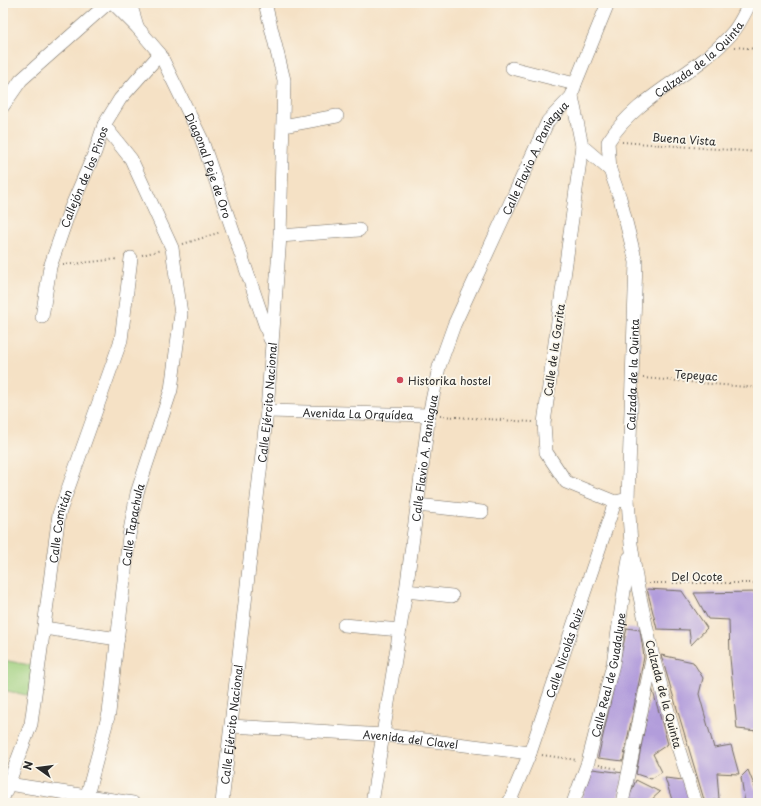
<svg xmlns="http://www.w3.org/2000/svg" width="761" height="806" viewBox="0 0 761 806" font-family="'Playpen Sans',sans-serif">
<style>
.green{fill:#a0d07f;stroke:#667e55}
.building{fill:#b29ddb}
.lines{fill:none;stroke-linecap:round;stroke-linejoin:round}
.minor-casing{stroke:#726b61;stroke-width:14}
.path{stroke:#726b61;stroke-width:2;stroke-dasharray:1 3;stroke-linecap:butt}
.minor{stroke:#fff;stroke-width:13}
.poi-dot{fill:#d1495b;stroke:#fbf7ec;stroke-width:1.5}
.labels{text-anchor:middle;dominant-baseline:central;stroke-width:3.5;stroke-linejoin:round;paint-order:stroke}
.street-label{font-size:11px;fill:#2b2b2b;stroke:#fbf7ec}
.poi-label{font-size:11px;fill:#2b2b2b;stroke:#fbf7ec;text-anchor:start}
</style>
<rect width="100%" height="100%" fill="#fbf7ec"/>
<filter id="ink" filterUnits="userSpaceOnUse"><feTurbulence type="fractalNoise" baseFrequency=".025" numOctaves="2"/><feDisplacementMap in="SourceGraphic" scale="8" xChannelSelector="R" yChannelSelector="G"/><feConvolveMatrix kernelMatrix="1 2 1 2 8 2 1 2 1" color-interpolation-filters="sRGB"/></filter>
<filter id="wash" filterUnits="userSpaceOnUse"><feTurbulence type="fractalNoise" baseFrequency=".012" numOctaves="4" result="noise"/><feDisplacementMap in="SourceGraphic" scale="16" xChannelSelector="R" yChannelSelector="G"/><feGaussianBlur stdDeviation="0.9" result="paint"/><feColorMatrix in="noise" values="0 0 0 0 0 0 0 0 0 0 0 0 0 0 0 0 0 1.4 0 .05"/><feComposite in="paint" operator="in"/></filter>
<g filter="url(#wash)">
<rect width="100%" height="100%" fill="#f5e1c5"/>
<polygon class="green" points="3,660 35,666 31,696 3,690"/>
<g id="blocks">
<g class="building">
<polygon points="647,589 682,591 707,628 691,645 689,630 657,629"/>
<polygon points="758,592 758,731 737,729 730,658 729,620 708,619 694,593"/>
<polygon points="627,628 640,630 644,657 623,761 598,758"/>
<polygon points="661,655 693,662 703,678 699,694 714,748 731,745 739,774 717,773 719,799 705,803"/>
<polygon points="652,688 668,744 653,754 662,772 651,779 636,774"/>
<polygon points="592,769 624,773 617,803 580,803"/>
<polygon points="748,770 756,790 758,789 758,803 745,803 741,777"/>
<polygon points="665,778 683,780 691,803 673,803"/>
<polygon points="636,780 660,792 650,801 628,800"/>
</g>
</g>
</g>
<g filter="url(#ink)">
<use href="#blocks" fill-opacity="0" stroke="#726b61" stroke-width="1"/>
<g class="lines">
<g class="minor-casing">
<g id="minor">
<path id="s1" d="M113 3 137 27 160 54 201 138 270 339"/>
<polyline points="130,3 137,26"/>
<polyline points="608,3 575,84 572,96 582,146 610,170"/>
<polyline points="512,68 575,84"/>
<polyline points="3,106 21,80 108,3"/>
<polyline points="283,126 337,116"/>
<polyline points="582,146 544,423 546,452 566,482 615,502 628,499"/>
<polyline points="280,236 359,230"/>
<path id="s2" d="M42 317 50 267 69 212 95 152 104 125 120 99 160 54"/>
<path id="s3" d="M267 411 429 415"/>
<polyline points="417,505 482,512"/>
<polyline points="406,591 452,596"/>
<polyline points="344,625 400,630"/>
<polyline points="44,628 118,639"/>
<path id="s4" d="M231 726 384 735 530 753"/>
<polyline points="8,784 133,803"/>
<path id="s5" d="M3 798 31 724 59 514 121 340 131 258"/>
<path id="s6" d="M85 803 109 713 129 536 137 493 171 390 181 314 172 248 131 159 104 125"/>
<path id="s7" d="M222 803 267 411 280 236 284 80 265 3"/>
<path id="s8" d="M372 803 406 591 429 415 439 367 454 325 548 121 572 96"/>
<path id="s9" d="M509 803 530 753 615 502"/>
<path id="s10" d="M573 803 588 762 613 664 629 558"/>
<polyline points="622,803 652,660"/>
<path id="s11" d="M696 803 678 747 653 657 637 583 631 544 628 499 636 262 620 198 610 170 608 142C639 93 697 75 733 32 740 24 745 12 750 3"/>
</g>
</g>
<g class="path">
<polyline points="735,47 758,49"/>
<polyline points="622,142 758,152"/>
<polyline points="183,244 221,232"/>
<polyline points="142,255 161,250"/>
<polyline points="63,265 118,259"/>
<polyline points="643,378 758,388"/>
<polyline points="440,416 533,422"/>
<polyline points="649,583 758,583"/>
<polyline points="542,755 577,760"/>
<polyline points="599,765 618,769"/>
</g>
<use href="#minor" class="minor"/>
</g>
</g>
<circle class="poi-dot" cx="400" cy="380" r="4"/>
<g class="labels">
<g class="street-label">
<text stroke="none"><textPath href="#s11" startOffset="797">Calzada de la Quinta</textPath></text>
<text transform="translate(684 139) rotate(4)">Buena Vista</text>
<text stroke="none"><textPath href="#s8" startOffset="672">Calle Flavio A. Paniagua</textPath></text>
<text stroke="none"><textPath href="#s1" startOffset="191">Diagonal Peje de Oro</textPath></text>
<text stroke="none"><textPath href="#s2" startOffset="147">Callejón de los Pinos</textPath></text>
<text transform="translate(554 350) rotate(-82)">Calle de la Garita</text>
<text stroke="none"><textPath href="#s11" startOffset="437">Calzada de la Quinta</textPath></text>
<text transform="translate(696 375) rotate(4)">Tepeyac</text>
<text stroke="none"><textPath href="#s7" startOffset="403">Calle Ejército Nacional</textPath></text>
<text stroke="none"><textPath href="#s3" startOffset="91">Avenida La Orquídea</textPath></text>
<text stroke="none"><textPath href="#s8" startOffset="349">Calle Flavio A. Paniagua</textPath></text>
<text stroke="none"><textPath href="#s6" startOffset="283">Calle Tapachula</textPath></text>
<text stroke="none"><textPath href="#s5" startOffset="279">Calle Comitán</textPath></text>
<text x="697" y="576">Del Ocote</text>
<text stroke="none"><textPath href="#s9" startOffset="160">Calle Nicolás Ruiz</textPath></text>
<text stroke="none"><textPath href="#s10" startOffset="133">Calle Real de Guadalupe</textPath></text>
<text transform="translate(664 694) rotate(75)">Calzada de la Quinta</text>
<text stroke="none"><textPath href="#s7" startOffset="79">Calle Ejército Nacional</textPath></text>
<text stroke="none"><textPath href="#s4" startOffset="180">Avenida del Clavel</textPath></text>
</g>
<g class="poi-label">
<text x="408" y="380">Historika hostel</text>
</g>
</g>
<rect width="761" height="806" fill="none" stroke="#fbf7ec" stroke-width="16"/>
<g transform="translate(38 768) rotate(284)" stroke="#fbf7ec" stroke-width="3" paint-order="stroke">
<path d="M0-3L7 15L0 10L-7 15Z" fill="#2b2b2b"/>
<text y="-6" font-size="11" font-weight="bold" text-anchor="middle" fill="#2b2b2b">N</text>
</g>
</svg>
